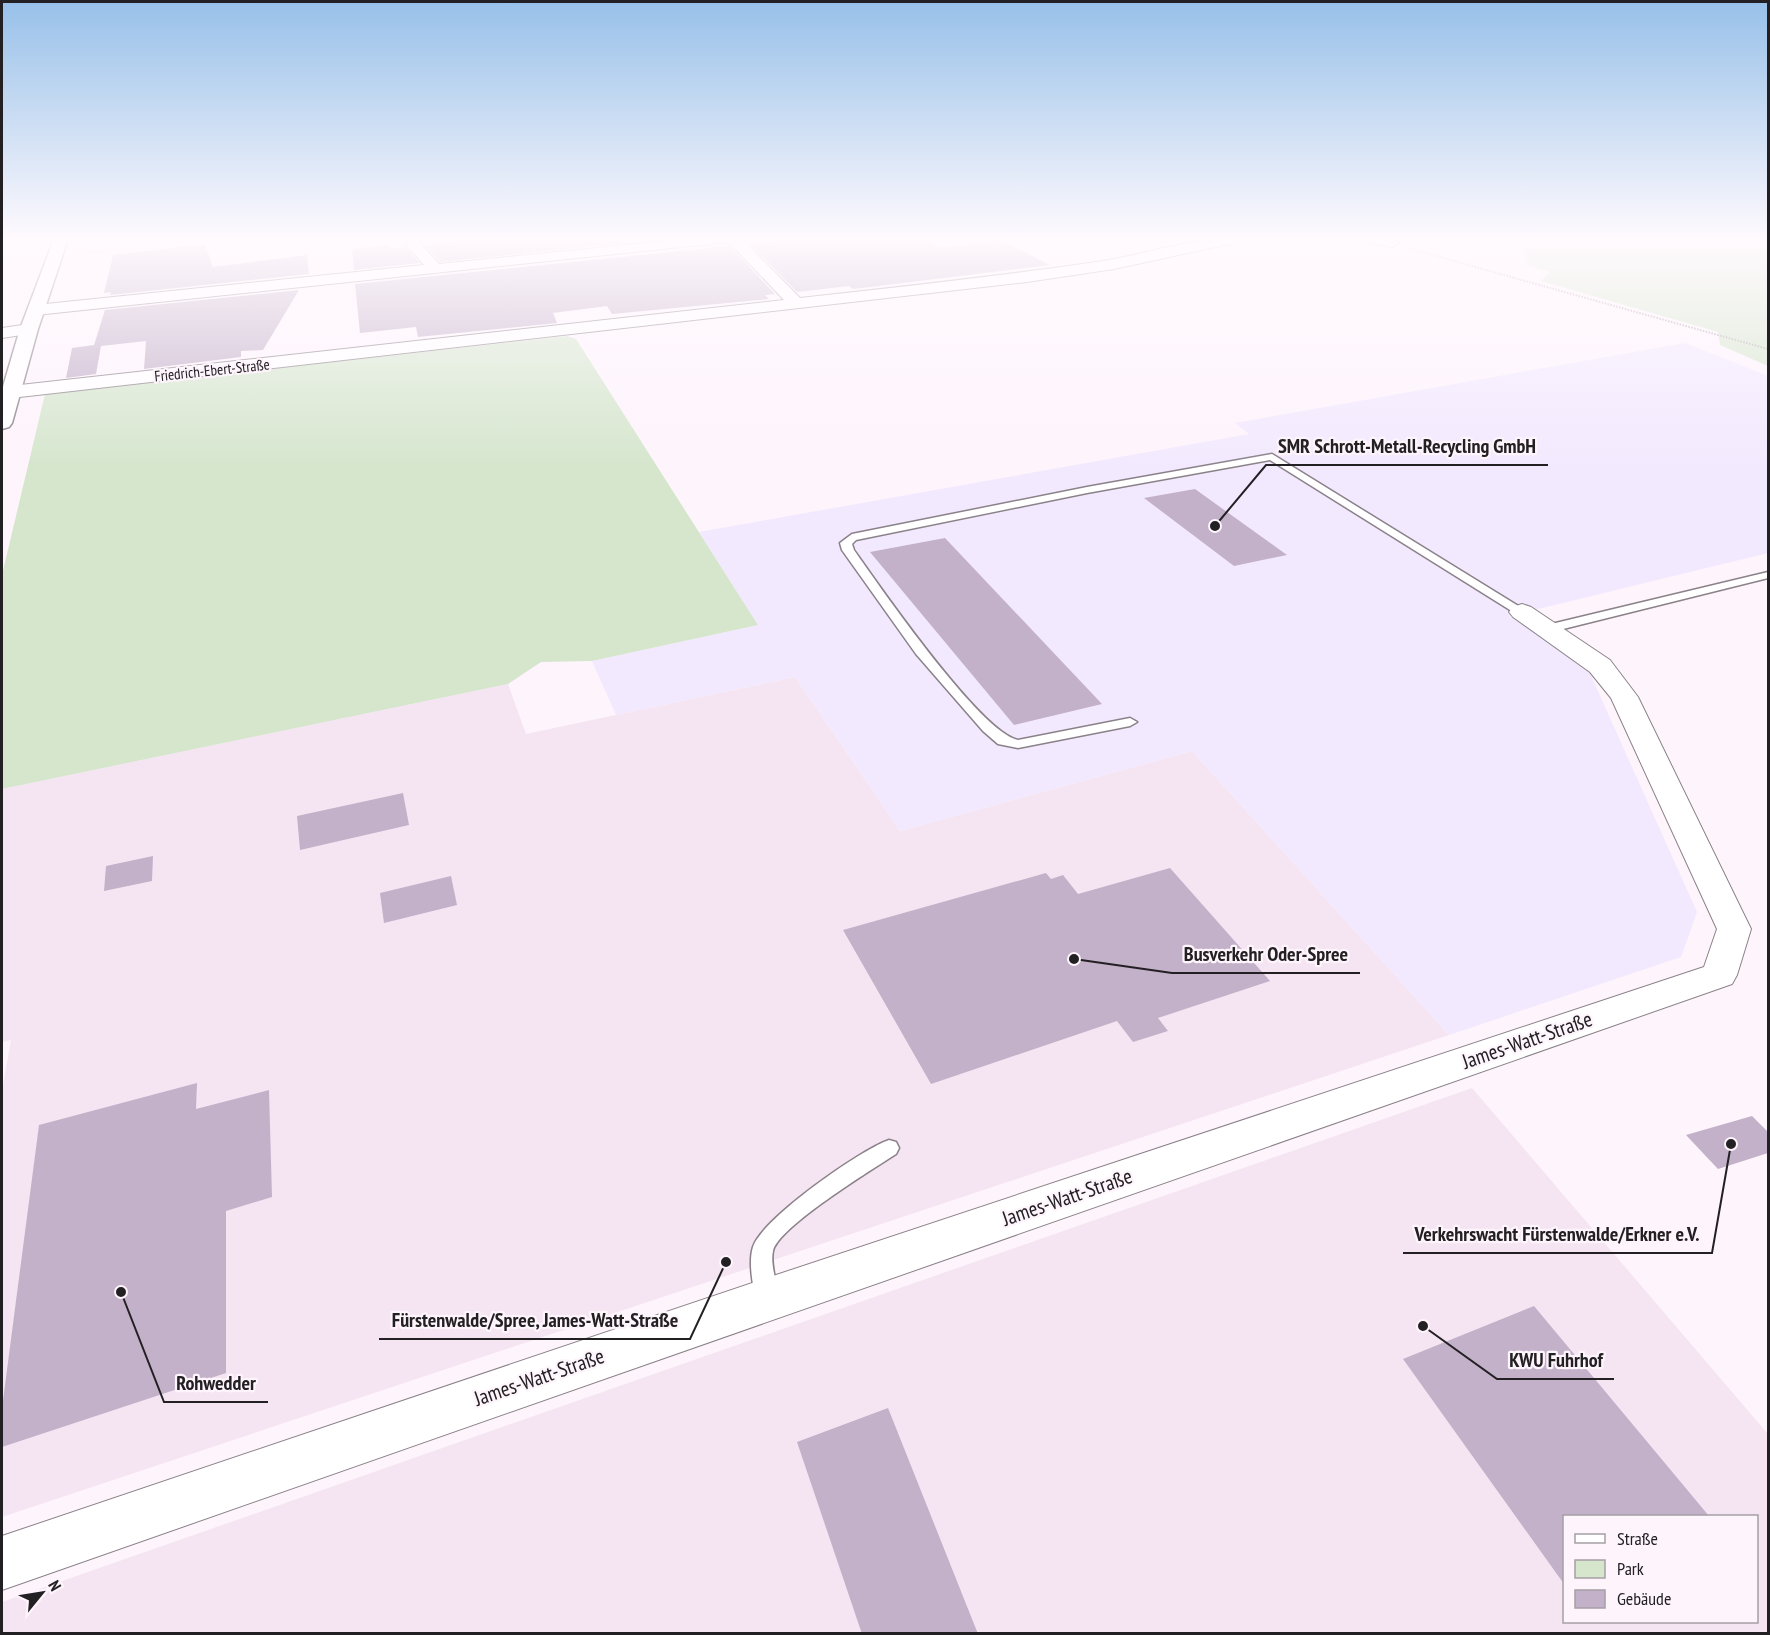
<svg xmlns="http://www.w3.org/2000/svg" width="1770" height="1635" viewBox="0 0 1770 1635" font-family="'PT Sans Narrow',sans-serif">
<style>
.built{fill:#f5e5f3;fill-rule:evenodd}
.industrial{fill:#f2e9fe}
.green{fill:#d5e6cd}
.building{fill:#c3b0c9}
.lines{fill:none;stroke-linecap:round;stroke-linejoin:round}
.service-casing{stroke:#8b8289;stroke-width:3}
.minor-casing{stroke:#8b8289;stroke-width:2}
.tertiary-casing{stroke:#8b8289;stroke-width:3}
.path{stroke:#b1aab0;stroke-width:2;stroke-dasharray:1.5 1.5;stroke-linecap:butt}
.service{fill:#fff;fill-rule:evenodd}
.minor{fill:#fff;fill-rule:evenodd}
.tertiary{fill:#fff;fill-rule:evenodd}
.labels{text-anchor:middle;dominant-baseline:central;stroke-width:4.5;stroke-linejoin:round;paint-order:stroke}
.far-street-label{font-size:15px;fill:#232023;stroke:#fef4fc}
.near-street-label{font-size:21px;fill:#232023;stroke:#fef4fc}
.leader{fill:none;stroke:#232023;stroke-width:2}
.callout-dot{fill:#232023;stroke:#fef4fc;stroke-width:2}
.callout-label{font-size:20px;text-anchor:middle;font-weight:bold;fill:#232023;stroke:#fef4fc;stroke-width:4.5;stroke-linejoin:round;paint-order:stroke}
</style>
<rect width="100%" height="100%" fill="#fef4fc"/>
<g class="built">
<polygon points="78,239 186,239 187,246 72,256"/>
<polygon points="795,677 900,831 1192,751 1449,1035 2,1517 2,1091 11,1040 2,1042 2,789 508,684 526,734"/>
<path d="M1472 1088 1768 1434V1633L2 1634V1602ZM1564 1516H1756V1622H1564Z"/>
</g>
<polygon class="industrial" points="1685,343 1768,376 1768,553 1510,616 1588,669 1697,912 1681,957 1449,1035 1192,751 900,831 795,677 616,715 592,661 758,625 699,532 1249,434 1235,423"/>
<g class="green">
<polygon points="1521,239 1768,239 1768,366 1720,345 1718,332 1541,281 1550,272 1527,265"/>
<polygon points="567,336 576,339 758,625 592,661 541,662 508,684 2,789 2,575 45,394"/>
</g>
<g class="building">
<polygon points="468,239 621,239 622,243 440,262 424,245"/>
<polygon points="794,239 926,239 940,248 1001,240 1050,265 853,289 849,286 797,292 750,244"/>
<polygon points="205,244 213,267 307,255 309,274 110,295 111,292 104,293 113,255"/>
<polygon points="388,245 392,249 406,247 420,263 354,270 352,249"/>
<polygon points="730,246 775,294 765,295 769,299 612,314 607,306 553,313 557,323 418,337 416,327 360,333 355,284"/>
<polygon points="299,290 263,350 241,351 241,357 144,369 146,341 101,346 96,374 66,378 72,348 94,345 105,310"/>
<polygon points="1195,489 1287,555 1234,566 1144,498"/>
<polygon points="945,538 1102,704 1014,725 870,552"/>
<polygon points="403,793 409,825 300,850 297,816"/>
<polygon points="153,856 152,881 104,891 106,866"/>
<polygon points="1170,868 1270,981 1158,1018 1168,1031 1133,1042 1117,1021 931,1084 843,930 1046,873 1051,879 1063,875 1078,894"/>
<polygon points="451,876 457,905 384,923 380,893"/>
<polygon points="197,1083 196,1109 269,1090 272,1197 226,1211 226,1373 2,1447 2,1408 39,1125"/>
<polygon points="1752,1116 1768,1132 1768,1153 1718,1169 1686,1135"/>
<polygon points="1534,1306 1709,1516 1564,1516 1564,1584 1403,1359"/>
<polygon points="888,1408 978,1634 862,1634 797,1442"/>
</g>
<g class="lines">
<g class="service-casing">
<g id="service">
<path d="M1272 454 1528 612 1526 615H1518L1270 460 1087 493 856 540 852 544 854 550C880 587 980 732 1018 740L1130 718 1137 722 1130 726 1018 748 998 744 983 731 916 654 842 550 840 543 852 534 1087 487Z"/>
<polygon points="1768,572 1768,578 1547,633 1541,629 1543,626"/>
<path d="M889 1140 896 1142 899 1148 896 1154C873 1169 778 1227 773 1251 769 1269 782 1289 775 1306L767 1309 759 1306C753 1292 748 1262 753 1247 762 1219 860 1150 889 1140Z"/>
</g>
</g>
<g class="minor-casing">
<g id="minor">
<path d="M402 239H416L439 264 685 239H742L800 298C901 287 1002 276 1103 261 1148 254 1195 236 1241 239L1234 243 1114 269 1027 282 11 398 4 396 2 392 4 388 11 386 784 300 729 242 36 315 28 310 36 305 424 265Z"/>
<polygon points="1368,239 1392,239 1399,243 1392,247 1370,242"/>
<polygon points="29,324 35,325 37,329 35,333 2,338 2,328"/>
<polygon points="1522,604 1531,607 1610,660 1638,697 1751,929 1737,975 1732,984 2,1590 2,1536 767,1278 1704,967 1717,929 1611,698 1590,672 1513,617 1509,612 1513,607"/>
</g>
</g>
<g class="tertiary-casing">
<polygon id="tertiary" points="54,239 68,239 38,329 12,423 9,427 2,429 2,390 20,329"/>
</g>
<polyline class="path" points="1411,249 1768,349"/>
<use href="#service" class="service"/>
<use href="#minor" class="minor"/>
<use href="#tertiary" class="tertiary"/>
</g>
<linearGradient id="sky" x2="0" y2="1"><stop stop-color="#97c0e9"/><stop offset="0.51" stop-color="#fffafe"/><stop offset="1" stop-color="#fffafe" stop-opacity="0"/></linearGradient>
<rect width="1770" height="468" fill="url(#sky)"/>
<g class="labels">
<g class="far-street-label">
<text transform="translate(212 370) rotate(-6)">Friedrich-Ebert-Straße</text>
</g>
<g class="near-street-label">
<text transform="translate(1527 1040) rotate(-19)">James-Watt-Straße</text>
<text transform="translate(1067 1197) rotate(-19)">James-Watt-Straße</text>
<text transform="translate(539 1377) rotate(-19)">James-Watt-Straße</text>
</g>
</g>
<path class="leader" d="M1215 526L1266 465H1548M1074 959L1172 973H1360M1731 1144L1712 1253H1403M726 1262L690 1339H379M1423 1326L1497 1379H1614M121 1292L164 1402H268"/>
<g class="callout-dot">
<circle cx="1215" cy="526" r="6"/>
<circle cx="1074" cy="959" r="6"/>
<circle cx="1731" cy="1144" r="6"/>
<circle cx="726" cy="1262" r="6"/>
<circle cx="1423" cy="1326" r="6"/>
<circle cx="121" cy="1292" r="6"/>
</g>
<g class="callout-label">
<text x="1407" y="453">SMR Schrott-Metall-Recycling GmbH</text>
<text x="1266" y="961">Busverkehr Oder-Spree</text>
<text x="1557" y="1241">Verkehrswacht Fürstenwalde/Erkner e.V.</text>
<text x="535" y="1327">Fürstenwalde/Spree, James-Watt-Straße</text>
<text x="1556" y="1367">KWU Fuhrhof</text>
<text x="216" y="1390">Rohwedder</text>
</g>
<rect width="1770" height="1635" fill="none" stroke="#232023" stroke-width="6"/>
<rect x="1563" y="1515" width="195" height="108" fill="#fef4fc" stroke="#a69fa5" stroke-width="1.5"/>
<rect x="1575" y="1534" width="30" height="9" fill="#ffffff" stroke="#a69fa5" stroke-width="1.5"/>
<text x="1617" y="1545" font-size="18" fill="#232023">Straße</text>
<rect x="1575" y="1560" width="30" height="18" fill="#d5e6cd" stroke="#a69fa5" stroke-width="1.5"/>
<text x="1617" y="1575" font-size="18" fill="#232023">Park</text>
<rect x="1575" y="1590" width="30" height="18" fill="#c3b0c9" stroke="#a69fa5" stroke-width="1.5"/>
<text x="1617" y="1605" font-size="18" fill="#232023">Gebäude</text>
<g transform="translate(42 1593) rotate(60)" stroke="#fef4fc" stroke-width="4.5" paint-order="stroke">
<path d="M0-4.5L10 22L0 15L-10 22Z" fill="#232023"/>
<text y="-9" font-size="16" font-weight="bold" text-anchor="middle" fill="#232023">N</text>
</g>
</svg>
